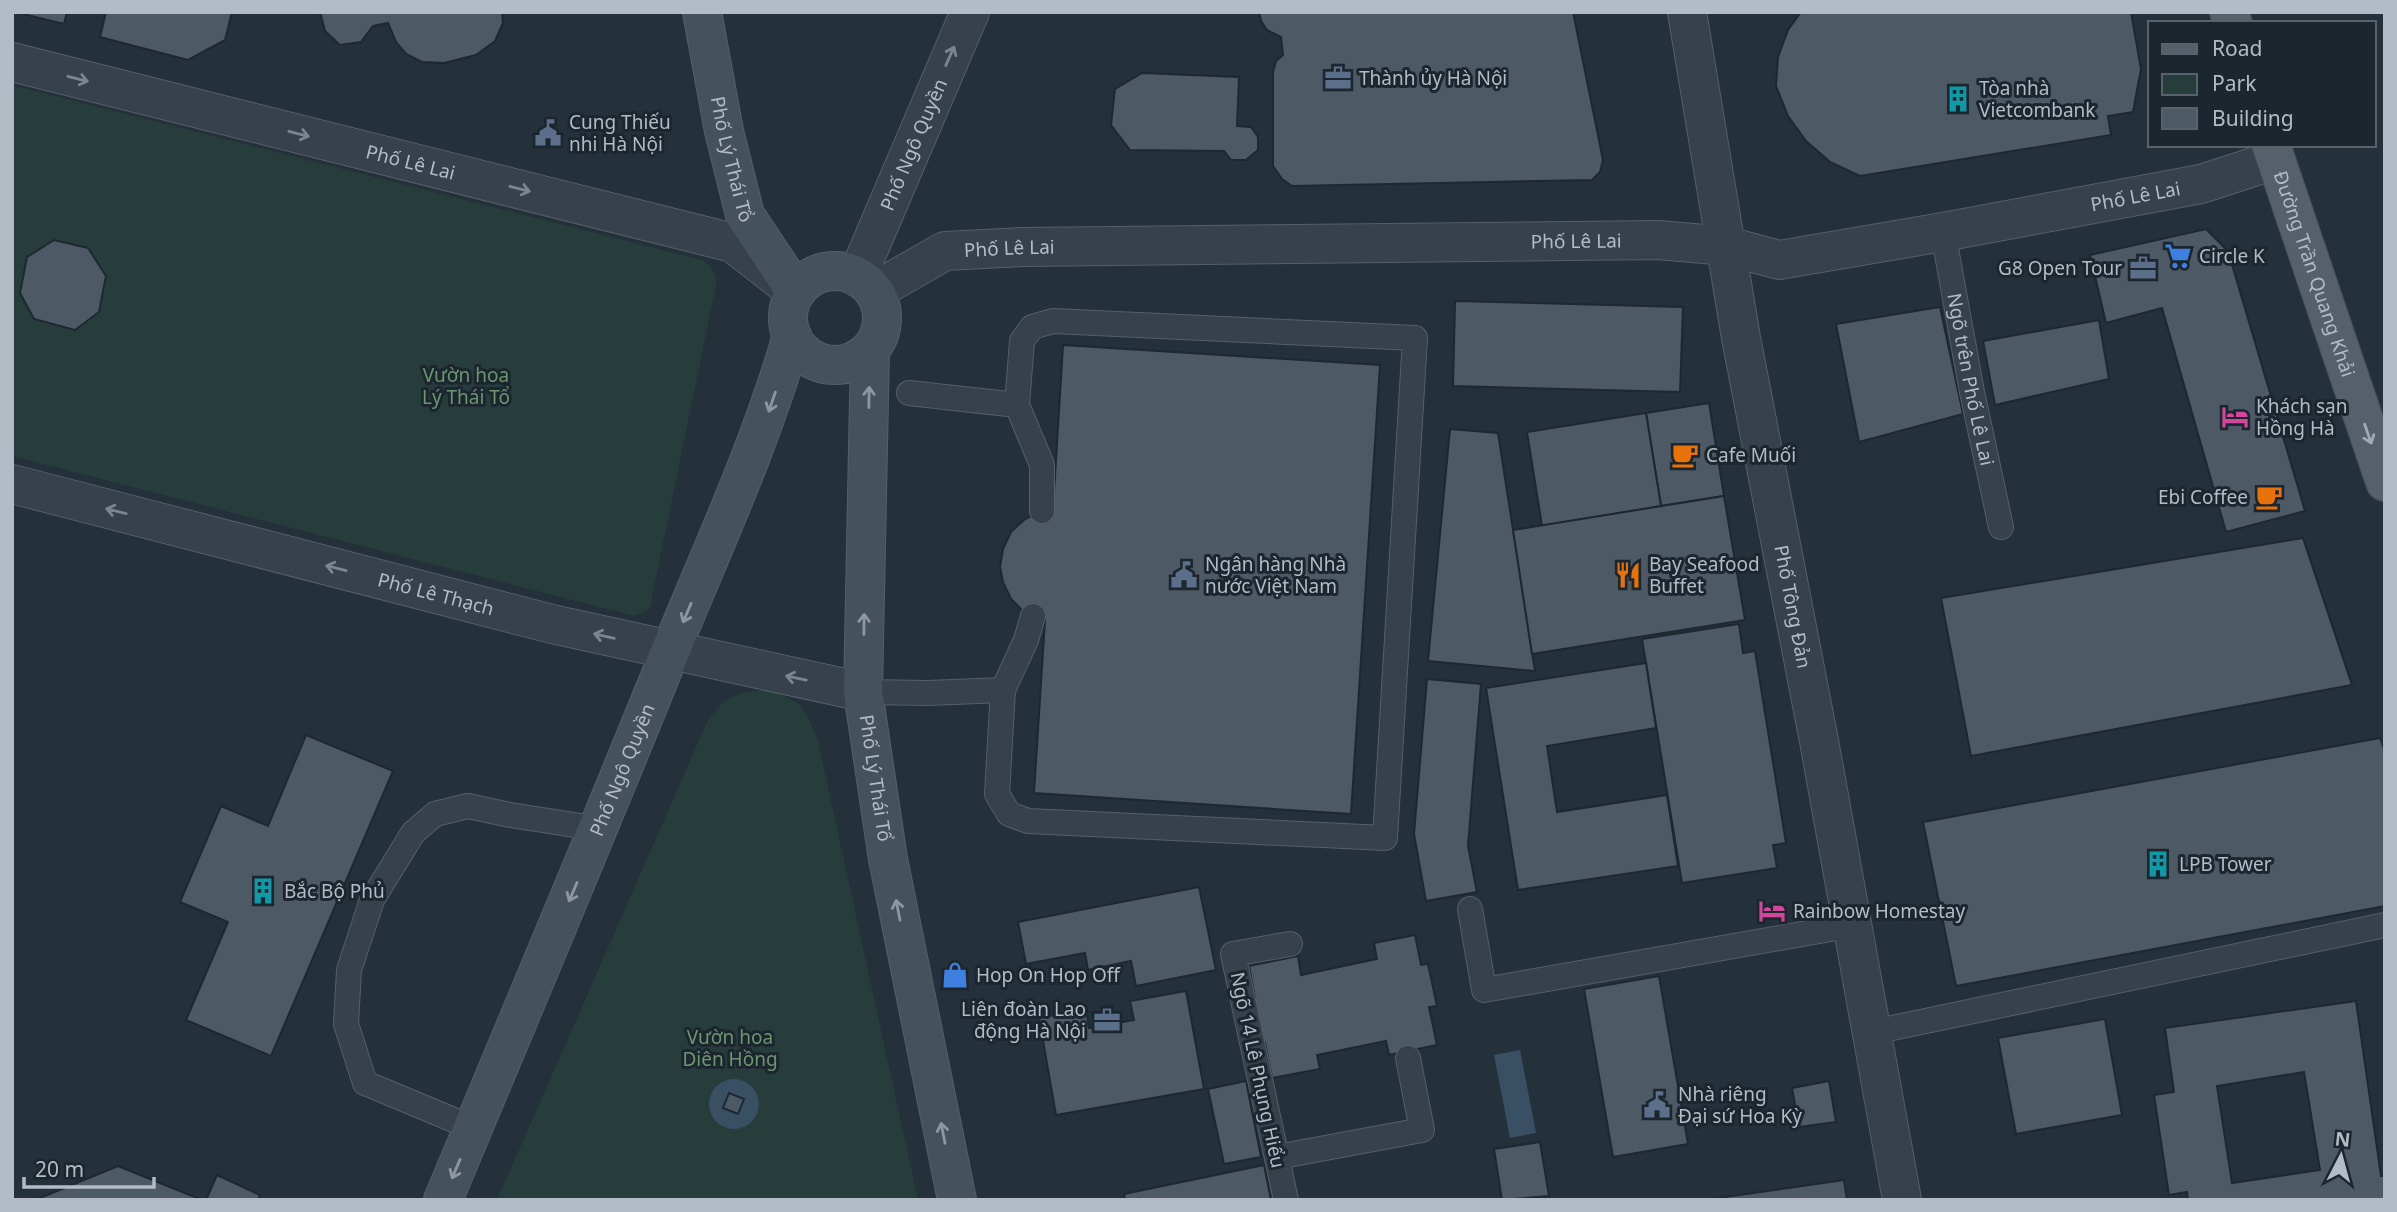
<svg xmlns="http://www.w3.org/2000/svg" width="2397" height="1212" viewBox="0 0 2397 1212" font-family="'Noto Sans',sans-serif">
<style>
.green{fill:#273d3c}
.water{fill:#394f63}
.building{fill:#4d5965;stroke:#1e2831;stroke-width:2;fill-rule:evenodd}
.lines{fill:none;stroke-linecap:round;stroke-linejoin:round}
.lane-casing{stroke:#555f68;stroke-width:26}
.street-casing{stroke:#555f68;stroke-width:40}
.secondary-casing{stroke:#555f68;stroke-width:40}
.primary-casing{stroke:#434d56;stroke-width:40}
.lane{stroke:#37414b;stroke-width:24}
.street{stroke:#37414b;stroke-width:38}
.secondary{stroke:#45515d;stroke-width:38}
.primary{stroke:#55606a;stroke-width:38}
.oneway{stroke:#7b858f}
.oneway2{stroke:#8c97a1}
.oneway3{stroke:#a0aab4}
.labels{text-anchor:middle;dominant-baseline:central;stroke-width:6;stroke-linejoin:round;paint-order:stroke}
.poi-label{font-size:19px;fill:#b3bcc6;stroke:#1c262f;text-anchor:start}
.street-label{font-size:19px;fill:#b3bcc6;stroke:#1c262f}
.park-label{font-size:19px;fill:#6b9670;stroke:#1c262f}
</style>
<rect width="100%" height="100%" fill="#24303a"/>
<g class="green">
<path d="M12 85 702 260C712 267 717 272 716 285L650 607 643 613 634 616 12 456Z"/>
<path d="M766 690C803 701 804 706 818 741L918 1200H497L708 720C727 695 736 692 766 690Z"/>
</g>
<g class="water">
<polygon points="1520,1050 1536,1133 1510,1138 1494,1055"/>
<circle cx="734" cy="1104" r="25"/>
</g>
<g class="building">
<polygon points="15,12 67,12 64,24"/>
<polygon points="106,12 232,12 225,40 188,60 100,37"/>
<polygon points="320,12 502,12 503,23 495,41 476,55 444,63 422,62 406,54 396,42 388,23 373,26 361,42 340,45 325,31"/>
<polygon points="1259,12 1573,12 1603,160 1600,172 1592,180 1292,186 1282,179 1273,166 1273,72 1276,61 1283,55 1281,37 1267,30 1261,21"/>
<polygon points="1801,12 2131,12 2141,69 2133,112 2108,116 2111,135 1860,176 1830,162 1806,141 1788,116 1776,86 1778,57 1788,30"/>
<polygon points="1142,73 1239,77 1237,126 1251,127 1258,137 1258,150 1246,160 1231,160 1224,151 1130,150 1111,125 1115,89"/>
<polygon points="2206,229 2228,251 2305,511 2226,532 2162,308 2106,323 2090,255"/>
<polygon points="54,240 88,248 106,276 99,312 75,330 34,319 20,293 27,257"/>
<polygon points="1455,301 1683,307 1680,392 1453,386"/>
<polygon points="1940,307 1963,414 1859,442 1836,324"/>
<polygon points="2099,320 2109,379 1995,405 1983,341"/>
<polygon points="1063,345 1380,365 1351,814 1034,793 1045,620 1024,612 1011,599 1003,582 1000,567 1003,549 1011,532 1025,519 1042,511 1053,509"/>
<polygon points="1709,403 1724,496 1661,506 1646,413"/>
<polygon points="1646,413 1661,506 1542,526 1527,432"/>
<polygon points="1450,429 1498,433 1535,671 1428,661"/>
<polygon points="1724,496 1745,620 1532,654 1513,530"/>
<polygon points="2303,538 2352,685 1971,756 1941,598"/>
<polygon points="1739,624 1743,653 1755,651 1786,843 1773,845 1777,868 1682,883 1642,639"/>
<polygon points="1646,663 1656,728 1547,746 1557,812 1667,795 1678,866 1518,890 1486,688"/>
<polygon points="1427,679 1481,684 1468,846 1477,892 1426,901 1414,834"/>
<polygon points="306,735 393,771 271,1056 186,1020 228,922 180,902 221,806 268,826"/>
<polygon points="2380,738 2385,752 2385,906 1956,986 1923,822"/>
<polygon points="1199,887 1216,970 1136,986 1131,961 1088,970 1085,953 1026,964 1018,922"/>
<polygon points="1415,935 1421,965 1428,964 1437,1006 1429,1007 1437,1045 1389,1055 1386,1041 1317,1055 1320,1069 1272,1078 1265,1042 1256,1043 1247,999 1255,998 1249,966 1298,956 1301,975 1377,959 1374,943"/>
<polygon points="1659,976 1688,1144 1613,1157 1584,989"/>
<polygon points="1186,991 1204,1089 1056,1115 1039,1018 1086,1009 1089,1028 1134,1020 1130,1001"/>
<path d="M2356 1001 2381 1176H2385V1200H2188L2187 1192 2169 1195 2154 1095 2174 1092 2165 1028ZM2304 1072 2320 1170 2232 1183 2217 1086Z"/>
<polygon points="2105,1019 2122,1115 2016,1134 1998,1038"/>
<polygon points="1246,1081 1261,1157 1224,1164 1208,1089"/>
<polygon points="1829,1081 1836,1122 1799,1127 1792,1088"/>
<polygon points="729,1093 744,1099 738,1114 723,1108"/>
<polygon points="1540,1142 1549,1196 1502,1200 1494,1149"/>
<polygon points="1264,1165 1271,1200 1125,1200 1124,1194"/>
<polygon points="118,1166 202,1200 35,1200"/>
<polygon points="217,1175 260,1195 258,1200 206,1200"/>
<polygon points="1844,1180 1847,1200 1704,1200"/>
</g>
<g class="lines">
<g class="lane-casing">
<g id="lane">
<path id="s1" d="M1943 232 1972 392 2001 527"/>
<polyline points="909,393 1017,405"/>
<polyline points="1033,616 1026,640 1003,690 997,794 1009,814 1028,821 1385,838 1415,338 1053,321 1032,327 1022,341 1017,405 1042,465 1042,511"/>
<polyline points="863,692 928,693 1003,690"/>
<polyline points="1470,909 1484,990 1853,925"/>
<polyline points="1873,1032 2385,925"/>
<polyline points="473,1128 365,1083 346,1024 349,970 372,900 413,833 435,814 468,806 510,815 600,829"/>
<polyline points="1277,1157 1422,1130 1408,1058"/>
<polyline points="1286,1200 1233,954 1290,944"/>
</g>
</g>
<g class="street-casing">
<g id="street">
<path id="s2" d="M1687 12 1741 338 1819 741 1902 1200"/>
<path id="s3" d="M12 62 733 243 788 286"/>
<path id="s4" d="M857 277 970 12"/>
<path id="s5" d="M875 291 945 251 1023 247 1658 240 1727 246 1779 260 1943 232 2201 184 2275 160"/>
<path id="s6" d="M12 484 552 624 863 692"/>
</g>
</g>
<g class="secondary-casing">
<g id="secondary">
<path id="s7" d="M702 12 724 131 745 215 796 292"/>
<circle cx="835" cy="318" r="47"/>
<path id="s8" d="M870 350 863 692 888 859 957 1200"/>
<path id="s9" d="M443 1200C519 1018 596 836 670 652 713 547 760 446 792 336"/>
</g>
</g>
<g class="primary-casing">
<g id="primary">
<polyline points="2229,12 2233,23"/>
<path id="s10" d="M2271 145 2385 482"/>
</g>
</g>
<use href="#lane" class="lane"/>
<use href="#street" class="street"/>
<use href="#secondary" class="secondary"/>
<use href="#primary" class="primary"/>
</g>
<defs><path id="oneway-shaft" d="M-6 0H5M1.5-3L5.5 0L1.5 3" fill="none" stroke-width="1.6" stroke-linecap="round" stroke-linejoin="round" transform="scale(1.75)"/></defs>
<g class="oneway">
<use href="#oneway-shaft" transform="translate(950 56) rotate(-66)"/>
<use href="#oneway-shaft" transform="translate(78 79) rotate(14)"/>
<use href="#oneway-shaft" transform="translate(299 134) rotate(14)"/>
<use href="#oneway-shaft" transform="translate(520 189) rotate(14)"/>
<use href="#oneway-shaft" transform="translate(116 511) rotate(-166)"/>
<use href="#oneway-shaft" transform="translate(336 568) rotate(-166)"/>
<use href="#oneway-shaft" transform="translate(604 636) rotate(-167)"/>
<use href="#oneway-shaft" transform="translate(796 678) rotate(-168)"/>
</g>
<g class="oneway2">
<use href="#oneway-shaft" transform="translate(869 397) rotate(-89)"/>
<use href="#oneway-shaft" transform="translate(772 402) rotate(109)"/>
<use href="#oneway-shaft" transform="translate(687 613) rotate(113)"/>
<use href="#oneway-shaft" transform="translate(864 624) rotate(-89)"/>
<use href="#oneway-shaft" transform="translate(573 892) rotate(113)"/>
<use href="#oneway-shaft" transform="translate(898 910) rotate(-101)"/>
<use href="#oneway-shaft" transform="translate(943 1133) rotate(-101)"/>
<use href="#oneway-shaft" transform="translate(456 1169) rotate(113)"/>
</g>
<use class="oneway3" href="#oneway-shaft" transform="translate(2368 434) rotate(71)"/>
<defs>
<g id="office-bare" transform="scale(2.1)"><path d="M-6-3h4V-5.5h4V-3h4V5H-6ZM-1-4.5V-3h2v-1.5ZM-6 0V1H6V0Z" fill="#5c6f8a" stroke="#1c262f" stroke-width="2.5" paint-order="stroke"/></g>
<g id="building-bare" transform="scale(2.1)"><path d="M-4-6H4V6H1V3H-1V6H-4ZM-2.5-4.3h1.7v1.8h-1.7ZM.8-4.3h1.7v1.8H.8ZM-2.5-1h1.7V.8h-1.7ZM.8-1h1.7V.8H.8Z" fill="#0f9aa8" stroke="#1c262f" stroke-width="2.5" paint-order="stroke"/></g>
<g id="civic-bare" transform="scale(2.1)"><path d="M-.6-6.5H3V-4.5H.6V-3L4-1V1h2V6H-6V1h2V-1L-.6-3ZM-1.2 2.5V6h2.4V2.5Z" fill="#5c6f8a" stroke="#1c262f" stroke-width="2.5" paint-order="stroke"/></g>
<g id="supermarket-bare" transform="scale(2.1)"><path d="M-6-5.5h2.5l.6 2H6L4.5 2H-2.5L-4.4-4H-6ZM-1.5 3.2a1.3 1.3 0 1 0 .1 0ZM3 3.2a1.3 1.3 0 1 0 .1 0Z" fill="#3f7fe0" stroke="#1c262f" stroke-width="2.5" paint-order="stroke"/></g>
<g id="hotel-bare" transform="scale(2.1)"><path d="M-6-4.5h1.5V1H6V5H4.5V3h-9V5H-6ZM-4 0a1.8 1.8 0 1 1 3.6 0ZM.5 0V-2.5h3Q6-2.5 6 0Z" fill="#d1479c" stroke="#1c262f" stroke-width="2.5" paint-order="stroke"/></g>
<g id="cafe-bare" transform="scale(2.1)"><path d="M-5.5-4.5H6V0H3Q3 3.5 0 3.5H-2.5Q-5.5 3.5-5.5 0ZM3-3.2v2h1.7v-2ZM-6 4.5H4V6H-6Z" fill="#e8710a" stroke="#1c262f" stroke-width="2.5" paint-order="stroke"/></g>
<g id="restaurant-bare" transform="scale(2.1)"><path d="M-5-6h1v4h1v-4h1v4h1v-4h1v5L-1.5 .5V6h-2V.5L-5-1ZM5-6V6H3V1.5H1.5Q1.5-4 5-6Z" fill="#e8710a" stroke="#1c262f" stroke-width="2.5" paint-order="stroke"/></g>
<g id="shop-bare" transform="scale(2.1)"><path d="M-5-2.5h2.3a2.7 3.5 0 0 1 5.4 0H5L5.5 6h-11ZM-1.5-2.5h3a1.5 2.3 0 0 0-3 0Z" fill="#3f7fe0" stroke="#1c262f" stroke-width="2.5" paint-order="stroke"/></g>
</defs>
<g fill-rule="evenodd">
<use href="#office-bare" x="1338" y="78"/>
<use href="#building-bare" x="1958" y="99"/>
<use href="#civic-bare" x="548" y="133"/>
<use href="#supermarket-bare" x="2178" y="256"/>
<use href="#office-bare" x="2143" y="268"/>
<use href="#hotel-bare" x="2235" y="417"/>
<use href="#cafe-bare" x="1685" y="455"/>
<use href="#cafe-bare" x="2269" y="497"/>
<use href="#civic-bare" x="1184" y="575"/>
<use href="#restaurant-bare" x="1628" y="575"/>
<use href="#building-bare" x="2158" y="864"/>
<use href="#building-bare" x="263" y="891"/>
<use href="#hotel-bare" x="1772" y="911"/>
<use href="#shop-bare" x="955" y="975"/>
<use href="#office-bare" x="1107" y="1020"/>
<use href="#civic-bare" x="1657" y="1105"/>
</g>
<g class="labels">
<g class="poi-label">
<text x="1359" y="78">Thành ủy Hà Nội</text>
<text x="1979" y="88">Tòa nhà<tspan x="1979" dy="22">Vietcombank</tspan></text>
<text x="569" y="122">Cung Thiếu<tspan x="569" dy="22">nhi Hà Nội</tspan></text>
<text x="2199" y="256">Circle K</text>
<text x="2122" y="268" text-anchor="end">G8 Open Tour</text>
<text x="2256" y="406">Khách sạn<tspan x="2256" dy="22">Hồng Hà</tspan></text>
<text x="1706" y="455">Cafe Muối</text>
<text x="2248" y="497" text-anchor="end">Ebi Coffee</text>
<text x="1205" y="564">Ngân hàng Nhà<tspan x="1205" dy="22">nước Việt Nam</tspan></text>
<text x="1649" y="564">Bay Seafood<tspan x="1649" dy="22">Buffet</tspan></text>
<text x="2179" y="864">LPB Tower</text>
<text x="284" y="891">Bắc Bộ Phủ</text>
<text x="1793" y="911">Rainbow Homestay</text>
<text x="976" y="975">Hop On Hop Off</text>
<text x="1086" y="1009" text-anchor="end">Liên đoàn Lao<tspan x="1086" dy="22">động Hà Nội</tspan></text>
<text x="1678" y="1094">Nhà riêng<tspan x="1678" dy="22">Đại sứ Hoa Kỳ</tspan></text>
</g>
<g class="street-label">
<text stroke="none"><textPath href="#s4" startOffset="144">Phố Ngô Quyền</textPath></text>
<text stroke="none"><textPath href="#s7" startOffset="150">Phố Lý Thái Tổ</textPath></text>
<text stroke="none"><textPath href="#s3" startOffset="411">Phố Lê Lai</textPath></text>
<text stroke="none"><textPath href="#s5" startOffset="1279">Phố Lê Lai</textPath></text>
<text stroke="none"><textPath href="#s5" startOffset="712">Phố Lê Lai</textPath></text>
<text stroke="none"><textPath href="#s5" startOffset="145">Phố Lê Lai</textPath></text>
<text stroke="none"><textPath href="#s10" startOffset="136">Đường Trần Quang Khải</textPath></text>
<text stroke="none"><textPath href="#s1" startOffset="150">Ngõ trên Phố Lê Lai</textPath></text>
<text stroke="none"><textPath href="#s6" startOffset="438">Phố Lê Thạch</textPath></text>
<text stroke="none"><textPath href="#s2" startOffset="604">Phố Tông Đản</textPath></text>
<text stroke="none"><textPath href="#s9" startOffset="466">Phố Ngô Quyền</textPath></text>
<text stroke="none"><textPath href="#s8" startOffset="429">Phố Lý Thái Tổ</textPath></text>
<text transform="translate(1258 1070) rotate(78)">Ngõ 14 Lê Phụng Hiểu</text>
</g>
<g class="park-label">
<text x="466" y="375">Vườn hoa<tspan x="466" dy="22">Lý Thái Tổ</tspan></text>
<text x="730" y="1037">Vườn hoa<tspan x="730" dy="22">Diên Hồng</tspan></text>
</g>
</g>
<rect width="2397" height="1212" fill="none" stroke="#b3bcc6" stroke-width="28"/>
<rect x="2148" y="21" width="228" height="126" fill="#1c262f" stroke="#58626b" stroke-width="2"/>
<rect x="2162" y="44" width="35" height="10" fill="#55606a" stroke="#58626b" stroke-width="2"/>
<text x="2212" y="56" font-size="21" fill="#b3bcc6">Road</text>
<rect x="2162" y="74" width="35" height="21" fill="#273d3c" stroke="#58626b" stroke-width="2"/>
<text x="2212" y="91" font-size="21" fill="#b3bcc6">Park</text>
<rect x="2162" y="108" width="35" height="21" fill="#4d5965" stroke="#58626b" stroke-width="2"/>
<text x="2212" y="126" font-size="21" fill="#b3bcc6">Building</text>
<g transform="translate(2341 1156) rotate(6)" stroke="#1c262f" stroke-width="5" paint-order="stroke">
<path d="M0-5L12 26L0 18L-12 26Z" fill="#b3bcc6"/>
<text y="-10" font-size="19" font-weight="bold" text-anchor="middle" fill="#b3bcc6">N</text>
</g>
<path d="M24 1177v10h130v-10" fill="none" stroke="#b3bcc6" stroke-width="3.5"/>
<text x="35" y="1177" font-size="21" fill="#b3bcc6" stroke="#1c262f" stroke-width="5" paint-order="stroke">20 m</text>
</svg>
